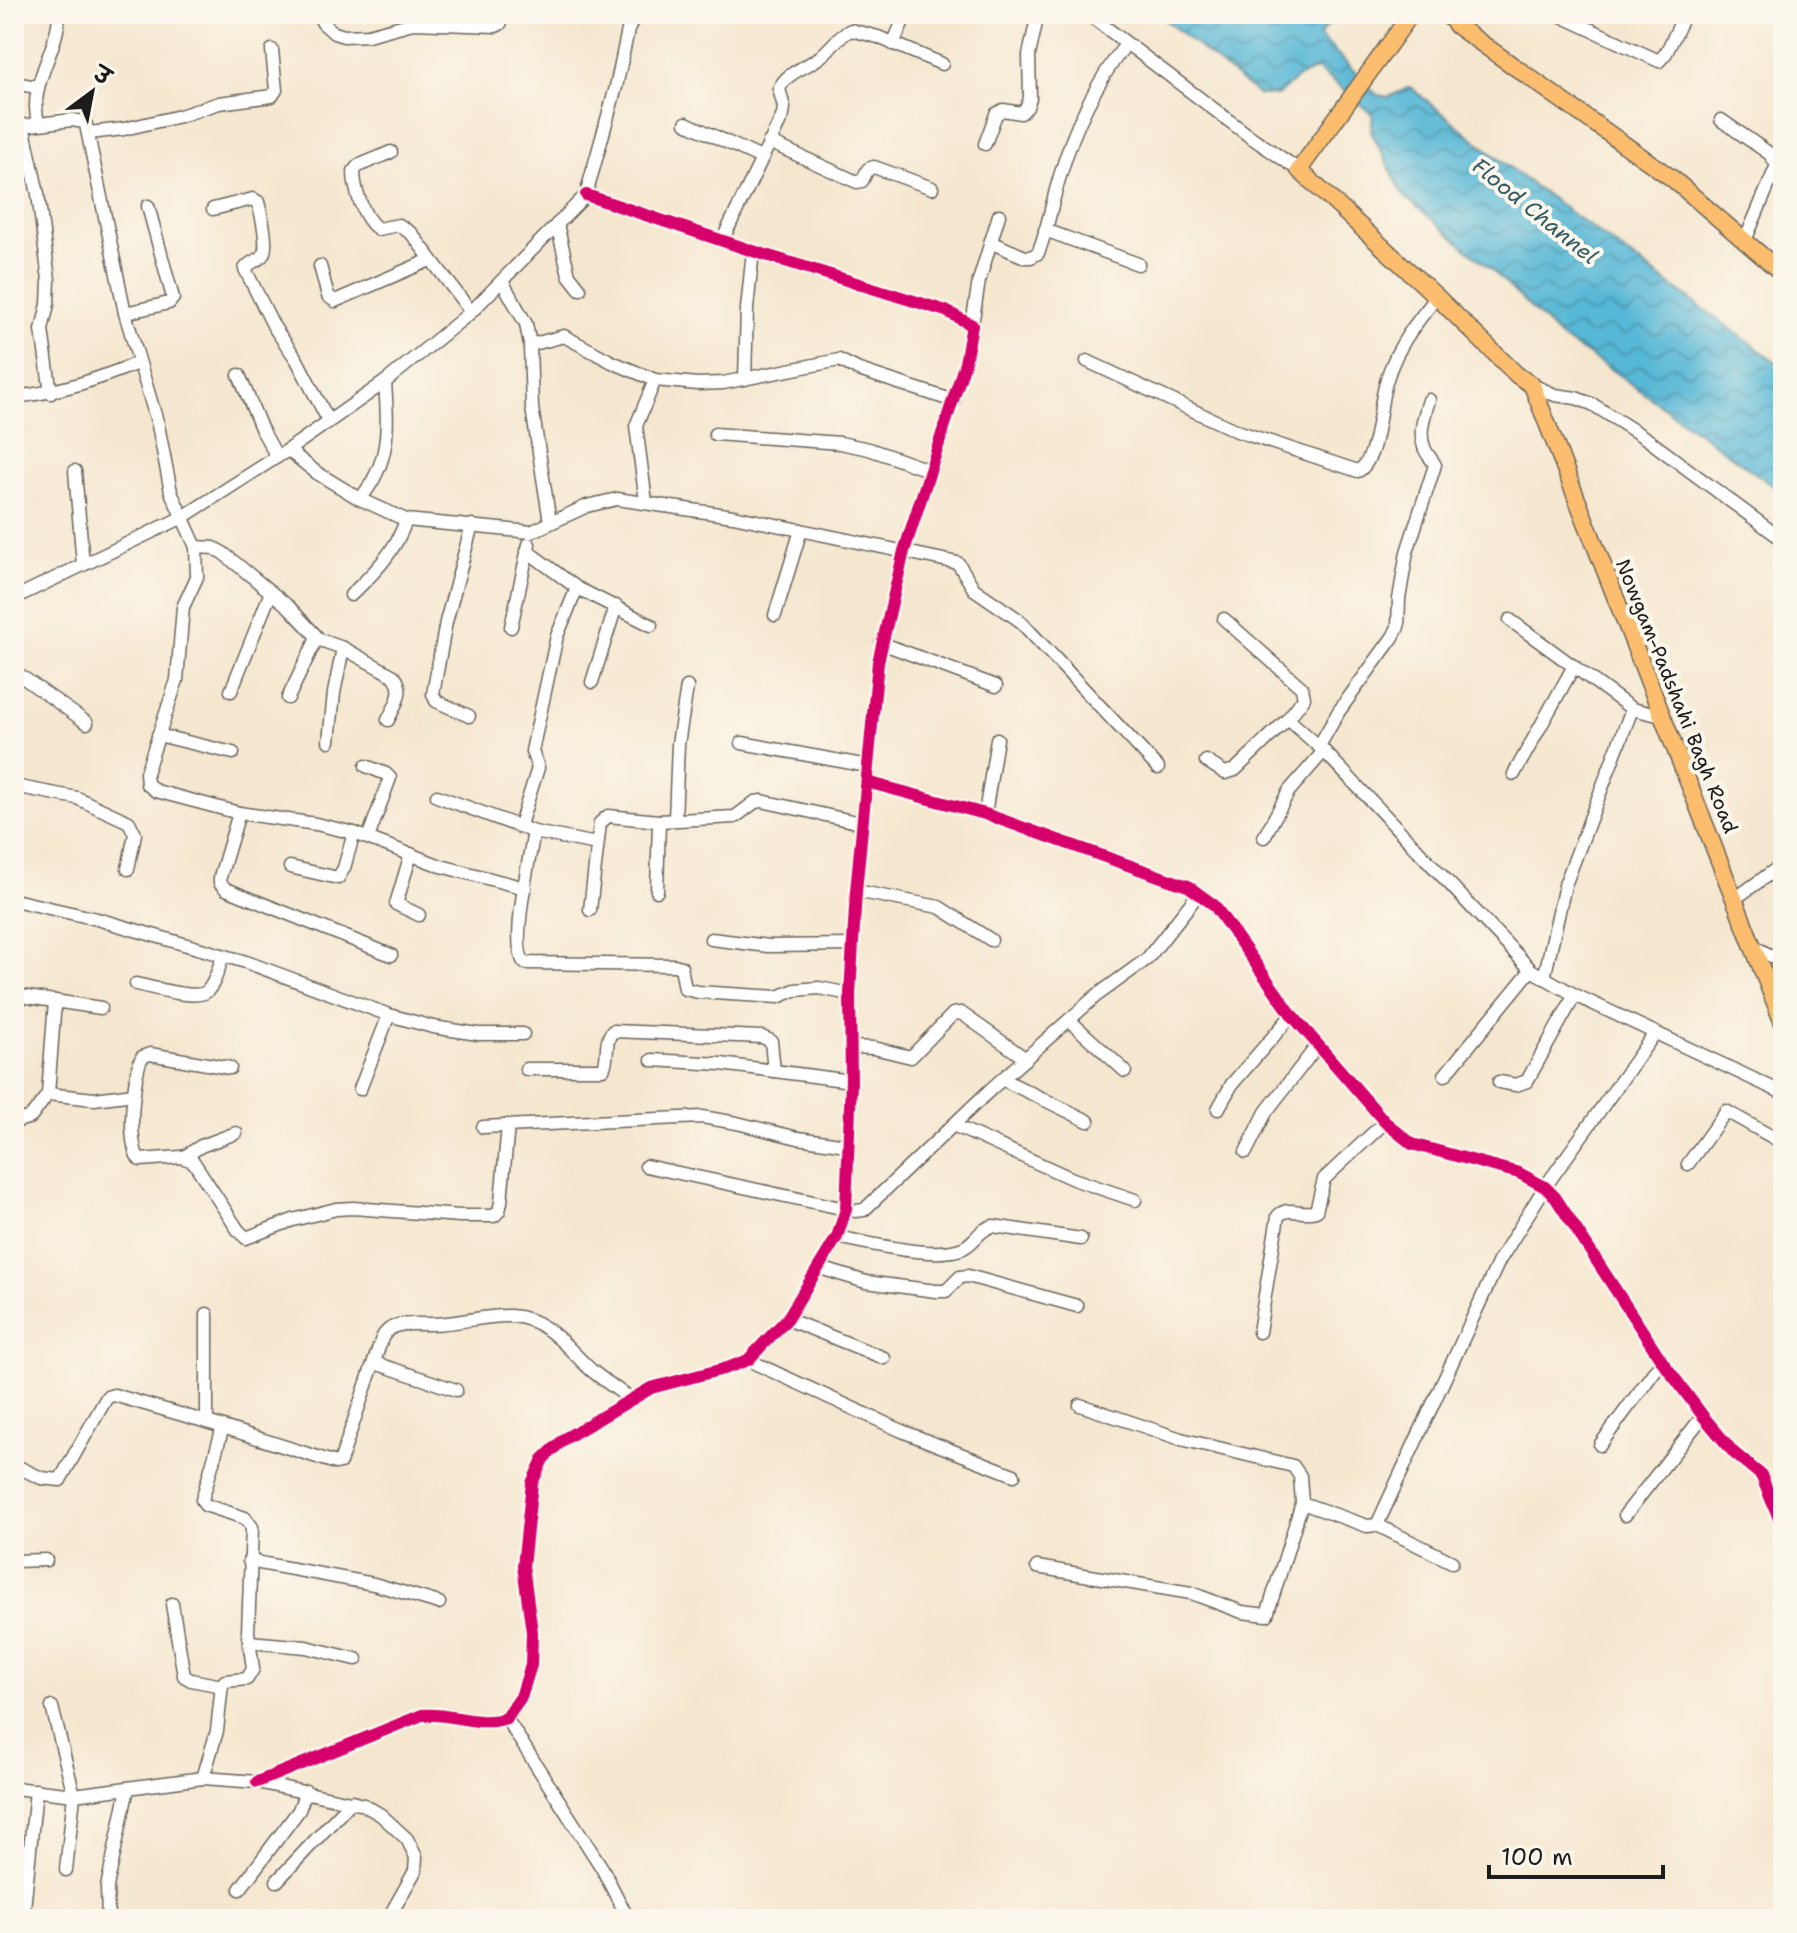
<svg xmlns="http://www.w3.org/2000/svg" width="1797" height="1933" viewBox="0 0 1797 1933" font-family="'Shantell Sans','Playpen Sans Deva',sans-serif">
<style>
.water{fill:url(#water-waves);stroke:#3a6a79;stroke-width:2}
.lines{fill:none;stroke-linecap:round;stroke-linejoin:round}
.minor-casing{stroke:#68635b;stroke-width:15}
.major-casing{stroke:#68635b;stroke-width:19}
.minor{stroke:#fff;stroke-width:12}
.major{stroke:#fcbd6e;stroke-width:16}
.cycleway-casing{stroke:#fbf7ec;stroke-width:17}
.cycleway{stroke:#d6006c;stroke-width:12}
.labels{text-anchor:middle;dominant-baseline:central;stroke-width:8;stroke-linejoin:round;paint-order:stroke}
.street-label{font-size:20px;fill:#1c1c1c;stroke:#fbf7ec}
.water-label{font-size:22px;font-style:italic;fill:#345a66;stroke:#fbf7ec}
</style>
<defs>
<pattern id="water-waves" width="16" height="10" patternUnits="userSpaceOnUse" patternTransform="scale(2)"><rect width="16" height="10" fill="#57b7d6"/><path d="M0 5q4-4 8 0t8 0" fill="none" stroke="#4794ad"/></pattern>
</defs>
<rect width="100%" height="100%" fill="#fbf7ec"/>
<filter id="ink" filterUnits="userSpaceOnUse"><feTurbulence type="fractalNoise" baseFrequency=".0125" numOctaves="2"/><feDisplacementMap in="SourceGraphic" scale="16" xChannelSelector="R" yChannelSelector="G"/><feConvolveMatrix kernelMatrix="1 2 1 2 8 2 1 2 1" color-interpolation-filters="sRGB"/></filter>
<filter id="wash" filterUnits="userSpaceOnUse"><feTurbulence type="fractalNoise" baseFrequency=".006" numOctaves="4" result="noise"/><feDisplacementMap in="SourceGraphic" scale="32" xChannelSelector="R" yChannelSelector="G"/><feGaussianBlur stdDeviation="1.8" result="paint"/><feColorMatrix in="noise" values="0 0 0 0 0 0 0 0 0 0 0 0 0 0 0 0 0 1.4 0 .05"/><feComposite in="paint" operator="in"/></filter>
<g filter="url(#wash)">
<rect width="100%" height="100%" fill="#f5e7cf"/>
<polygon class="water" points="1158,14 1335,14 1337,16 1319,35 1377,95 1389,97 1410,87 1519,175 1783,367 1783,493 1613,371 1561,338 1491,269 1404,196 1371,131 1373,114 1317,69 1297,78 1278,95 1258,95"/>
</g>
<g filter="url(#ink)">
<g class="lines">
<g class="minor-casing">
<g id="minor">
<polyline points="318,14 323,23 334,33 344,36 368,35 413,23 496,26 500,24 505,14"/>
<polyline points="1088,14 1248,135 1299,170"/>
<polyline points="1557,14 1659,61 1666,53 1685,14"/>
<polyline points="893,44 906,14"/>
<polyline points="14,83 37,87"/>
<polyline points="1721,120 1770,154 1777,165 1744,243"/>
<path d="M38 122C28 83 58 52 59 14"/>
<polyline points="686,123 761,158"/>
<polyline points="23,125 38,194 49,280 48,304 42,330 51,393"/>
<polyline points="14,127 72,120 84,122 86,125 125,313 158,425 171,492 196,547 197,577 183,607 177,680 146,773 147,784 156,791 239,813 316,824 354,833 441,866 525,888"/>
<polyline points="89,133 124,129 180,116 219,103 272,96 276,90 272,50"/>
<polyline points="769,142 857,182 862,181 868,169 874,167 932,188"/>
<polyline points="985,144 996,114 1003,110 1021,113 1027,107 1030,98 1029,55 1038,14"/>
<path d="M391 152 358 166 354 171C354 188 363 219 378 229L399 225 412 234 471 312"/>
<path d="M213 209 253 199 258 202C261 213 270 248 262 256 256 262 250 261 245 269L274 327 297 360 328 420"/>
<polyline points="557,224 569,275 580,289"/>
<polyline points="1045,230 1138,264"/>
<path d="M722 241 783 115 784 107 779 89C787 71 807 68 821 56 832 47 838 36 851 30L878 37 942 64"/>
<path d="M990 242 1025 257H1031L1038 253C1048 229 1052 201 1060 176 1074 127 1095 84 1126 44"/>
<polyline points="320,266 328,296 335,301 430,260"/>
<polyline points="502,281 526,324 530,345 532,408 550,522"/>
<polyline points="125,313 169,303 173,298 148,206"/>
<polyline points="972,325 979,281 999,215"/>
<polyline points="530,345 564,336 612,362 655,380 698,384 723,383 839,360 859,370 954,401"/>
<path d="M1087 361 1237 431 1358 471C1376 462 1379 414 1383 395 1390 356 1412 327 1437 297"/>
<polyline points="239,375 261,428 277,457"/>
<polyline points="745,379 747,309 753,251"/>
<polyline points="1532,385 1555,395 1576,398 1592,404 1647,439 1783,540"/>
<path d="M14 397C61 392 95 380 138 363"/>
<polyline points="715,434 840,443 869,449 931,471"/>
<polyline points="288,450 317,473 360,499 406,520 531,532 587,506 617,499 733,516 958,563 974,589 1019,620 1158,768"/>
<polyline points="75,471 83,564"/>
<path d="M360 499C391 462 388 428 385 382"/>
<polyline points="646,502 636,426 655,380"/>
<path d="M196 547 214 548 223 553 289 607 320 640 343 648 394 676C406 691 395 705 388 720"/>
<polyline points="527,551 577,588 651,625"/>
<path d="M351 595C375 572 396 551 406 520"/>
<polyline points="14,598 183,517 288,450 385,382 471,312 586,195 616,87 628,30 635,14"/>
<polyline points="775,615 801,530"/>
<polyline points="1224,619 1302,688 1304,698 1288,719 1324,751 1531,970 1575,995 1783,1093"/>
<polyline points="1510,620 1632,709 1662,716"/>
<polyline points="511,627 529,544"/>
<polyline points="881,643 996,686"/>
<polyline points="14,671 87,723"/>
<polyline points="592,682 616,606"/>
<polyline points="231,691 271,592"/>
<polyline points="288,698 317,638"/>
<polyline points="469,716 436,701 433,694 446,622 472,525"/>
<polyline points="158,735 233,753"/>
<polyline points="329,741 334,693 343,648"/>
<polyline points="742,743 868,766"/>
<path d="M1319 746 1339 711 1393 637 1398 627 1399 599 1407 552 1435 465C1432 459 1426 454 1424 447 1418 432 1425 414 1429 400"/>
<polyline points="1206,761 1225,773 1235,770 1288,719"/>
<polyline points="366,766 386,774 390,778 368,838"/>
<polyline points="1514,774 1574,666"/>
<polyline points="867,782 985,814 1170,880 1188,886 1214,905 1292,1015 1385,1122 1412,1144 1519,1173 1545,1187 1555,1197 1662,1361 1703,1416 1734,1453 1761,1475 1783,1528"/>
<polyline points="14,786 77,798 129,822 135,834 128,869"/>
<polyline points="437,796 534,832 597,844"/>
<polyline points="239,813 220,877 220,883 226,889 391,955"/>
<polyline points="985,814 997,739"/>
<polyline points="675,820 678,744 687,687"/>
<polyline points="520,825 538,768 532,751 557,636 577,588"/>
<path d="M534 832C530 855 509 949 525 963L674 965 681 967 685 989 698 992 778 997 795 990 819 988 850 994"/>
<polyline points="1264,837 1289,791 1324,751"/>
<polyline points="411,854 396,904 419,915"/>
<polyline points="290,867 338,878 344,868 354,833"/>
<polyline points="657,891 659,821"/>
<polyline points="856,891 939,907 991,940"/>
<polyline points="1736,898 1783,864"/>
<polyline points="14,900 97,919 246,962 389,1015 433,1027 478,1034 523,1034"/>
<polyline points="590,910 600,823 608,816 659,821 735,817 755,802 762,801 861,823"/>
<polyline points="711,939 768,946 853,945"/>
<polyline points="1754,947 1783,962"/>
<polyline points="1544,978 1565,885 1632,709"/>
<path d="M136 984C150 987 196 1000 206 992 215 985 219 966 223 956"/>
<polyline points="14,995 101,1008"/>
<polyline points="1069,1020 1125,1071"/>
<polyline points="851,1047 874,1048 911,1057 953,1014 961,1013 1026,1059"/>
<polyline points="652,1060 721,1064 851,1081"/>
<path d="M230 1068 150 1054 142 1057C133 1075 126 1145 140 1160L181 1157 193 1161 238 1230 246 1238 293 1220 336 1209 353 1208 460 1216H494L499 1211 501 1202 508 1125"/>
<path d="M526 1069H603C610 1058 603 1041 613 1031L762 1037 771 1041 774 1071"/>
<polyline points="1445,1075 1531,970"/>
<polyline points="1004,1080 1088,1121"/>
<polyline points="1499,1082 1516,1085 1527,1081 1575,995"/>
<polyline points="360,1089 389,1015"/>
<polyline points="48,1094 94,1099 134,1094"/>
<polyline points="1218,1109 1232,1084 1292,1015"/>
<polyline points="14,1122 31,1117 48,1094 55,1001"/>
<polyline points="953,1125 1073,1179 1135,1200"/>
<polyline points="483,1127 702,1117 737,1123 798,1138 847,1145"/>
<polyline points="1246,1152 1266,1112 1317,1046"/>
<polyline points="184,1157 201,1146 236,1133"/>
<polyline points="1688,1164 1726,1111 1783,1143"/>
<polyline points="646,1166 855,1211 864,1210 991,1089 1096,996 1147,959 1199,893"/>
<path d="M837 1237C868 1243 935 1260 963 1248 976 1242 979 1229 993 1226L1081 1239"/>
<polyline points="820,1268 866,1282 936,1291 946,1291 960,1277 968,1276 1077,1306"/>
<polyline points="787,1319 884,1358"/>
<path d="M1259 1332 1278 1216C1289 1205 1303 1216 1316 1211L1324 1179 1385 1122"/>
<polyline points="748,1360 902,1431 1014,1475"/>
<polyline points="375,1363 456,1390"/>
<polyline points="1080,1405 1181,1439 1293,1466 1300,1476 1302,1503 1367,1526 1377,1525 1499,1261 1545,1187 1655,1033"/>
<polyline points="207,1422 207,1314"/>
<polyline points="1600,1445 1662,1361"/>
<path d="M14 1465 41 1478 60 1480 107 1397 114 1395 207 1422 336 1463 340 1462 382 1338C392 1319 413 1325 431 1324 458 1324 484 1315 511 1316 547 1318 566 1347 590 1369 603 1380 617 1389 630 1399"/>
<polyline points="1625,1515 1703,1416"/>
<polyline points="1377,1525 1452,1562"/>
<polyline points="14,1561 46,1560"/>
<polyline points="249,1561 374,1584 439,1603"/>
<polyline points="1037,1567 1191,1593 1242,1612 1267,1615 1302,1503"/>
<polyline points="172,1604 184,1676 191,1680 222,1686"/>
<polyline points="249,1642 306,1647 356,1659"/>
<polyline points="52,1707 74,1795 66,1870"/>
<polyline points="506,1718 602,1868 628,1919"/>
<polyline points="203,1778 217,1731 222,1684 225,1681 247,1679 253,1669 248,1632 252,1527 245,1518 205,1505 202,1500 223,1427"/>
<path d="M257 1782 422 1715C450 1712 479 1728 506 1718L521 1697 531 1665 532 1632 523 1566 532 1483 543 1459 564 1439 651 1388 727 1368 748 1360 787 1319 837 1237 846 1209 851 1081 850 994 856 891 878 662 904 551 965 363 972 325 946 311 753 251 586 195"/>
<polyline points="14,1788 74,1795 203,1778 257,1782 364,1805 381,1815 407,1839 416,1857 415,1871 388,1919"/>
<polyline points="277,1881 352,1801"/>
<polyline points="240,1889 299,1810 306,1791"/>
<polyline points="23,1919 36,1790"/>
<polyline points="108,1919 107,1887 128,1788"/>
</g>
</g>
<g class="major-casing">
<g id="major">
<polyline points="1411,14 1299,170 1437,297 1517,375 1532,385 1783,1023"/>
<polyline points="1447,14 1457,26 1673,179 1783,274"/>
</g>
</g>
<use href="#minor" class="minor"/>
<use href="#major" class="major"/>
<g class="cycleway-casing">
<g id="cycleway">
<polyline points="867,782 985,814 1170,880 1188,886 1214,905 1292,1015 1385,1122 1412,1144 1519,1173 1545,1187 1555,1197 1662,1361 1703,1416 1734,1453 1761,1475 1783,1528"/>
<path d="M257 1782 422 1715C450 1712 479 1728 506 1718L521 1697 531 1665 532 1632 523 1566 532 1483 543 1459 564 1439 651 1388 727 1368 748 1360 787 1319 837 1237 846 1209 851 1081 850 994 856 891 878 662 904 551 965 363 972 325 946 311 753 251 586 195"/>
</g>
</g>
<use href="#cycleway" class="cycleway"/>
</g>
</g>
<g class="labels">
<g class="street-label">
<text transform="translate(1677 696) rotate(68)">Nowgam-Padshahi Bagh Road</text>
</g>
<g class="water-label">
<text transform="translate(1535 211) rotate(39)">Flood Channel</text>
</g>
</g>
<rect width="1797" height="1933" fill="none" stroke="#fbf7ec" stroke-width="48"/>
<g transform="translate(92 92) rotate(32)" stroke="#fbf7ec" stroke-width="6" paint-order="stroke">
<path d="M0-6L14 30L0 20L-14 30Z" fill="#1c1c1c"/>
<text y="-12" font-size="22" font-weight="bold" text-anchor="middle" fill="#1c1c1c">उ</text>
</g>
<path d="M1489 1865v12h174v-12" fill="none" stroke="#1c1c1c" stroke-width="4"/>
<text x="1501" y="1865" font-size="24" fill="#1c1c1c" stroke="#fbf7ec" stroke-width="6" paint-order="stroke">100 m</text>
</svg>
